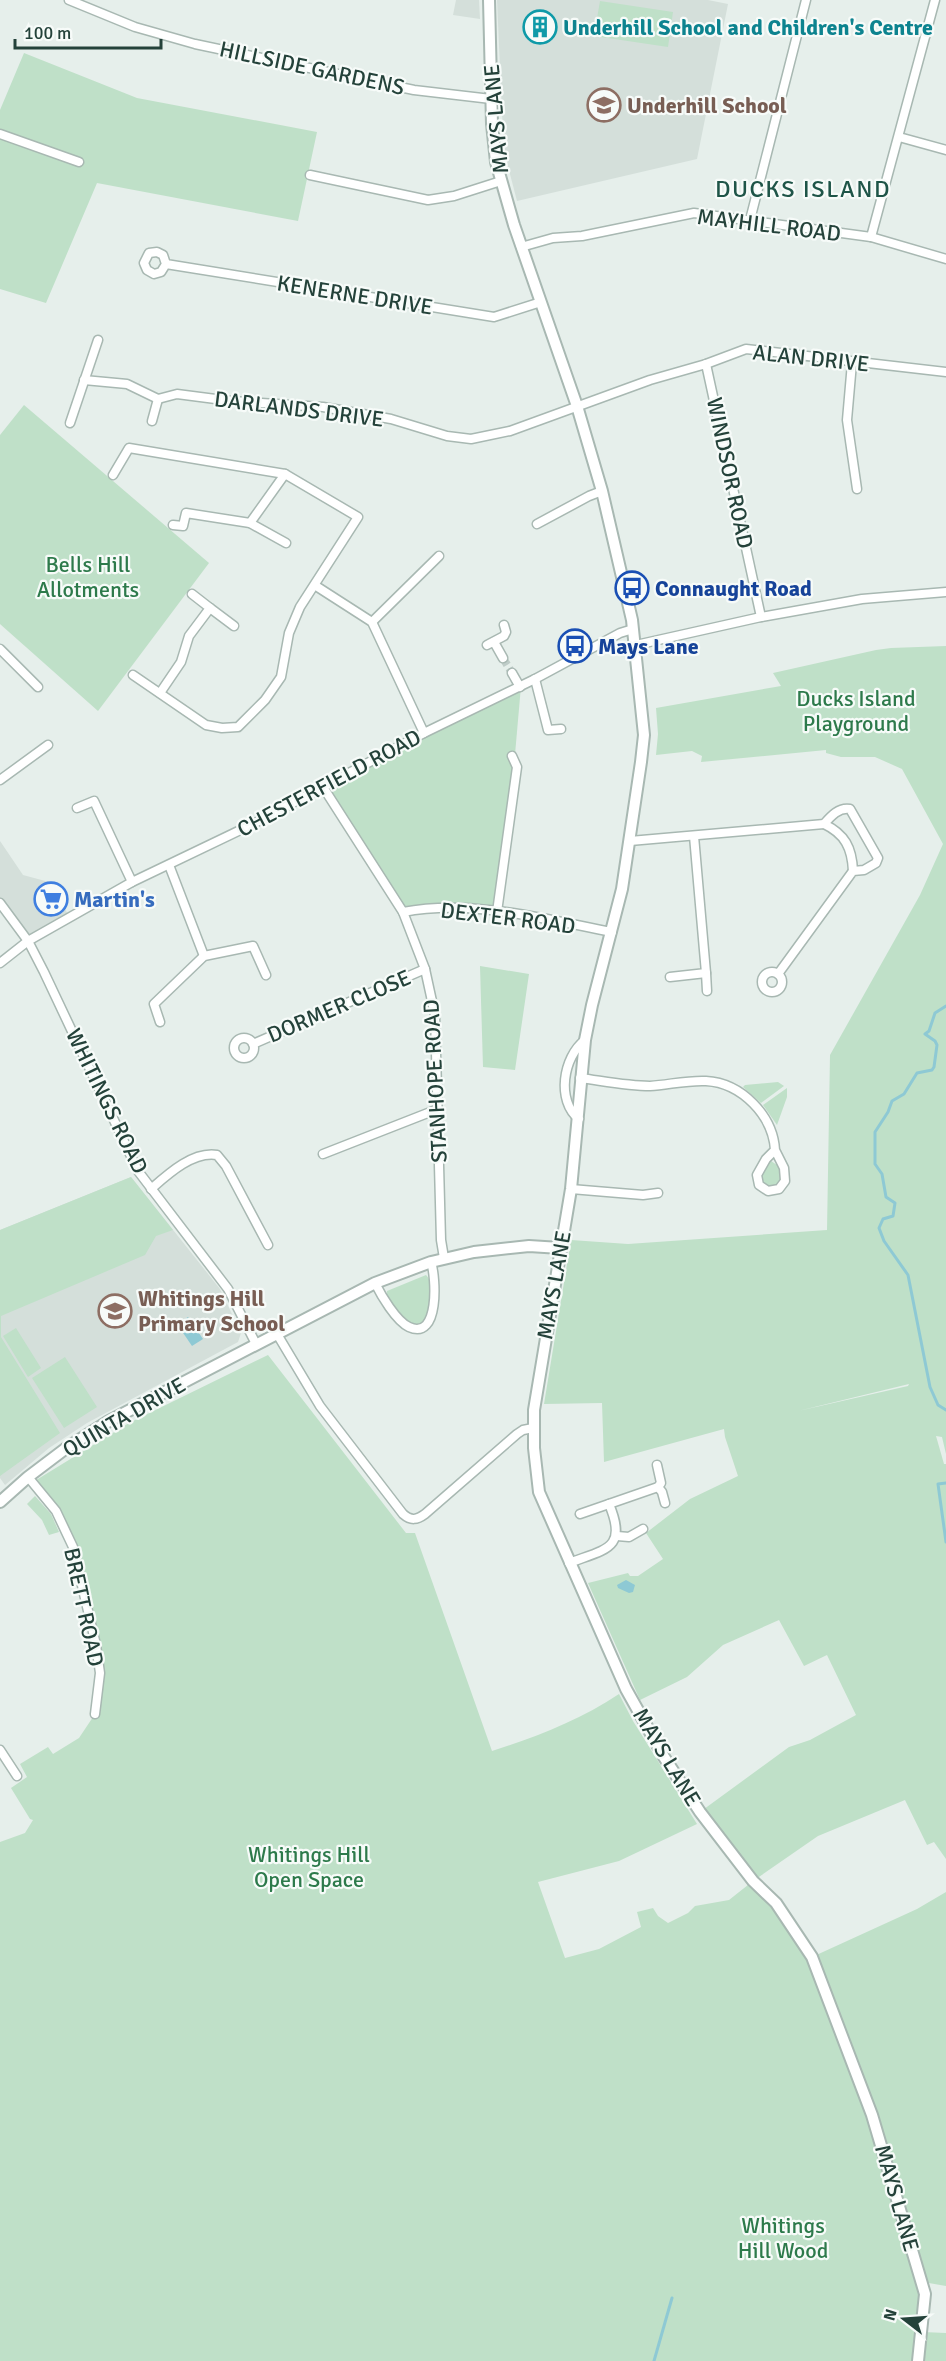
<svg xmlns="http://www.w3.org/2000/svg" width="946" height="2361" viewBox="0 0 946 2361" font-family="Signika,sans-serif">
<style>
.built{fill:#d4dfda}
.green{fill:#bfe0c8;fill-rule:evenodd}
.water{fill:#8ec9d4}
.lines{fill:none;stroke-linecap:round;stroke-linejoin:round}
.stream{stroke:#8ec9d4;stroke-width:3}
.minor-tunnel{stroke:#bfccc8;stroke-width:8;stroke-dasharray:8 4;stroke-linecap:butt}
.minor-casing{stroke:#a8b8b2;stroke-width:11}
.tertiary-casing{stroke:#a8b8b2;stroke-width:14}
.minor{stroke:#fff;stroke-width:8}
.tertiary{stroke:#fff;stroke-width:10}
.labels{text-anchor:middle;dominant-baseline:central;stroke-width:4.5;stroke-linejoin:round;paint-order:stroke}
.culture-label{font-size:22px;font-weight:bold;fill:#0d838f;stroke:#f7fbf9;text-anchor:start}
.street-label{font-size:22px;fill:#24423a;stroke:#f7fbf9}
.education-label{font-size:22px;font-weight:bold;fill:#785e54;stroke:#f7fbf9;text-anchor:start}
.park-label{font-size:22px;fill:#2d7a4b;stroke:#f7fbf9}
.transit-label{font-size:22px;font-weight:bold;fill:#164399;stroke:#f7fbf9;text-anchor:start}
.shop-label{font-size:22px;font-weight:bold;fill:#366cbe;stroke:#f7fbf9;text-anchor:start}
.neighbourhood-label{font-size:24px;letter-spacing:1.5px;fill:#1f5548;stroke:#f7fbf9}
</style>
<rect width="100%" height="100%" fill="#e6efeb"/>
<g class="built">
<polygon points="456,0 479,0 480,19 453,15"/>
<polygon points="497,0 708,0 728,4 697,159 517,201 505,155 503,135"/>
<polygon points="0,841 23,875 49,882 69,916 28,941 0,903"/>
<polygon points="131,1177 220,1289 241,1333 238,1342 87,1423 49,1448 5,1485 0,1478 0,1230"/>
</g>
<g class="green">
<polygon points="600,1 673,12 668,47 594,36"/>
<polygon points="24,53 137,98 317,132 298,221 97,183 46,303 0,289 0,110"/>
<polygon points="24,405 209,563 98,711 0,624 0,435"/>
<path d="M946 646V1454L942 1437 936 1436 944 1464H946V1859L934 1842 927 1845 905 1800 818 1836 753 1881 812 1957 917 1909 946 1892V2286L923 2282V2332L946 2333V2361H0V1842L25 1833 33 1820 30 1819 11 1788 27 1777 20 1764 48 1747 53 1754 79 1738 95 1714 100 1673 83 1585 56 1511 33 1482 129 1423 268 1355 406 1533H415L492 1751C536 1737 580 1720 619 1694L633 1721 697 1824 619 1861 538 1882 565 1958 599 1949 641 1927 637 1912 653 1908 658 1916 668 1923 688 1913 695 1906 729 1900 753 1881 700 1812 789 1747 810 1740 856 1715 827 1655 804 1666 779 1620 723 1645 687 1677 640 1700 588 1583 628 1573 630 1576H638L663 1559 646 1533 690 1499 738 1476 725 1437 724 1429 604 1462 602 1403 544 1404 571 1240 628 1244 827 1230 830 1055 920 895 943 844 902 769 875 757H841L826 753V750L701 762 702 756 692 751 656 755 658 734 656 708 781 686 773 673 876 650 891 648ZM909 1384 908 1386 798 1411Z"/>
<polygon points="521,686 506,857 497,912 403,912 323,787"/>
<polygon points="480,966 529,974 515,1070 483,1067"/>
<polygon points="778,1082 784,1086 761,1103 743,1087 745,1085"/>
<polygon points="787,1088 787,1097 777,1125 763,1105"/>
<polygon points="771,1161 780,1167 781,1180 777,1186 768,1187 761,1180 761,1174"/>
<polygon points="131,1177 173,1230 156,1236 145,1255 1,1316 1,1337 60,1433 0,1476 0,1230"/>
<path d="M426 1275C436 1285 430 1312 422 1323 408 1329 385 1303 387 1291Z"/>
<polygon points="16,1328 41,1368 28,1377 3,1336"/>
<polygon points="65,1357 97,1407 64,1428 32,1378"/>
<polygon points="35,1496 51,1514 59,1532 49,1535 42,1520 27,1504"/>
</g>
<g class="water">
<polygon points="188,1317 203,1339 192,1346 177,1324"/>
<polygon points="626,1580 635,1585 633,1592 629,1593 618,1588 617,1585"/>
</g>
<g class="lines">
<g class="stream">
<polyline points="946,1006 935,1013 929,1031 925,1034 935,1041 937,1045 934,1067 932,1070 917,1073 904,1094 892,1101 888,1112 875,1132 875,1164 882,1174 886,1197 895,1203 893,1216 883,1219 879,1228 884,1241 908,1275 930,1387 938,1405 946,1410"/>
<polyline points="946,1483 938,1484 946,1542"/>
<polyline points="654,2361 672,2298"/>
</g>
<polyline class="minor-tunnel" points="503,658 512,673"/>
<g class="minor-casing">
<g id="minor">
<polyline points="69,0 135,27 195,44 414,90 491,99"/>
<polyline points="0,134 79,162"/>
<polyline points="899,137 946,150"/>
<polyline points="310,175 428,200 454,196 501,181"/>
<polyline points="750,220 806,0"/>
<polyline points="871,237 935,0"/>
<polyline points="521,247 553,238 582,236 694,213 871,237 946,259"/>
<polyline points="166,264 161,272 154,274 147,270 144,263 149,253 157,252 163,255 166,264 494,317 541,302"/>
<polyline points="852,363 847,420 857,489"/>
<polyline points="706,364 761,617"/>
<polyline points="84,380 127,384 158,399 177,394 231,401 323,407 391,419 447,436 471,439 510,431 650,380 706,364 746,349 946,372"/>
<polyline points="152,421 158,399"/>
<polyline points="70,423 98,340"/>
<polyline points="113,475 129,448 285,474 358,517 300,607 289,633 281,677 265,700 238,727 222,728 206,725 133,675"/>
<polyline points="250,523 285,474"/>
<polyline points="537,524 589,496 602,491"/>
<polyline points="173,525 183,526 186,513 250,523 286,543"/>
<polyline points="316,586 372,622 424,733"/>
<polyline points="210,608 234,626"/>
<polyline points="372,622 439,556"/>
<polyline points="494,642 503,658"/>
<polyline points="487,645 504,636 506,632 504,625"/>
<polyline points="636,645 761,617 862,599 946,592"/>
<polyline points="0,649 38,687"/>
<polyline points="512,673 520,687"/>
<polyline points="535,679 548,730 561,729"/>
<polyline points="160,693 181,662 189,636 210,608 192,594"/>
<polyline points="0,780 48,745"/>
<polyline points="323,787 403,912 425,969 435,1015 441,1240 444,1258"/>
<polyline points="77,808 94,801 132,882"/>
<path d="M824 824C845 834 852 848 853 871"/>
<path d="M630 841 824 824C831 816 839 807 850 809L878 858 876 863 864 870 853 871 778 974"/>
<polyline points="169,865 204,956"/>
<polyline points="0,903 28,941 44,972 138,1171 228,1289 256,1344"/>
<path d="M403 912C472 899 544 919 612 932"/>
<polyline points="497,912 517,767 512,756"/>
<polyline points="0,963 28,941 132,882 255,823 424,733 535,679 620,633 633,629"/>
<circle cx="772" cy="982" r="10"/>
<polyline points="706,973 707,991"/>
<polyline points="670,977 706,973 694,836"/>
<polyline points="160,1022 154,1004 204,956 253,946 266,975"/>
<circle cx="244" cy="1048" r="10"/>
<polyline points="253,1044 425,969"/>
<path d="M580 1078C603 1081 627 1086 650 1086 668 1085 687 1080 706 1081 742 1083 773 1116 775 1150L766 1159 757 1175 759 1185 768 1191 779 1189 785 1181 784 1168 775 1150"/>
<path d="M579 1119C556 1101 563 1057 585 1040"/>
<polyline points="323,1154 438,1109"/>
<path d="M151 1189C168 1174 193 1151 217 1155L226 1166 268 1245"/>
<polyline points="571,1189 643,1195 658,1193"/>
<path d="M375 1283C381 1295 396 1321 409 1327 440 1341 436 1277 431 1262"/>
<path d="M277 1334 320 1406 403 1514C411 1521 417 1520 425 1514L517 1434 523 1430 533 1428"/>
<polyline points="28,1477 56,1511 73,1547 96,1645 100,1673 95,1714"/>
<polyline points="658,1487 662,1492 665,1503"/>
<polyline points="580,1514 658,1487 661,1483 657,1465"/>
<polyline points="617,1536 629,1537 643,1529"/>
<path d="M569 1563C606 1549 628 1549 609 1504"/>
<polyline points="0,1750 17,1776"/>
</g>
</g>
<g class="tertiary-casing">
<g id="tertiary">
<polyline points="489,0 492,124 496,162 514,225 577,406 602,491 632,620 644,735 641,762 622,889 592,1005 585,1040 571,1189 534,1410 534,1448 539,1492 626,1689 664,1757 700,1812 753,1881 776,1903 812,1957 872,2115 925,2294 918,2361"/>
<polyline points="0,1502 28,1477 65,1449 109,1421 375,1283 431,1262 474,1252 529,1246 560,1248"/>
</g>
</g>
<use href="#minor" class="minor"/>
<use href="#tertiary" class="tertiary"/>
</g>
<defs>
<g id="building-ring" transform="scale(1.725)"><circle r="9.5" fill="#f7fbf9" stroke="#0f9aa8" stroke-width="1.5"/><path d="M-4-6H4V6H1V3H-1V6H-4ZM-2.5-4.3h1.7v1.8h-1.7ZM.8-4.3h1.7v1.8H.8ZM-2.5-1h1.7V.8h-1.7ZM.8-1h1.7V.8H.8Z" fill="#0f9aa8"/></g>
<g id="school-ring" transform="scale(1.725)"><circle r="9.5" fill="#f7fbf9" stroke="#8d6e63" stroke-width="1.5"/><path d="M0-5L7-2L0 1L-7-2ZM-4 1L0 2.5L4 1V4Q0 6-4 4Z" fill="#8d6e63"/></g>
<g id="bus-ring" transform="scale(1.725)"><circle r="9.5" fill="#f7fbf9" stroke="#1a4fb4" stroke-width="1.5"/><path d="M-5-6H5V4H4V6H2V4H-2V6H-4V4H-5ZM-3.5-4V0h7V-4ZM-3.5 1.2v1.5H-2V1.2ZM2 1.2v1.5H3.5V1.2Z" fill="#1a4fb4"/></g>
<g id="supermarket-ring" transform="scale(1.725)"><circle r="9.5" fill="#f7fbf9" stroke="#3f7fe0" stroke-width="1.5"/><path d="M-6-5.5h2.5l.6 2H6L4.5 2H-2.5L-4.4-4H-6ZM-1.5 3.2a1.3 1.3 0 1 0 .1 0ZM3 3.2a1.3 1.3 0 1 0 .1 0Z" fill="#3f7fe0"/></g>
</defs>
<g fill-rule="evenodd">
<use href="#building-ring" x="540" y="27"/>
<use href="#school-ring" x="604" y="105"/>
<use href="#bus-ring" x="632" y="588"/>
<use href="#bus-ring" x="575" y="646"/>
<use href="#supermarket-ring" x="51" y="899"/>
<use href="#school-ring" x="115" y="1311"/>
</g>
<g class="labels">
<g class="culture-label">
<text x="563" y="27">Underhill School and Children's Centre</text>
</g>
<g class="street-label">
<text transform="translate(312 68) rotate(12)">HILLSIDE GARDENS</text>
<text transform="translate(496 119) rotate(-95)">MAYS LANE</text>
<text transform="translate(769 225) rotate(7)">MAYHILL ROAD</text>
<text transform="translate(355 295) rotate(9)">KENERNE DRIVE</text>
<text transform="translate(811 358) rotate(6)">ALAN DRIVE</text>
<text transform="translate(299 409) rotate(7)">DARLANDS DRIVE</text>
<text transform="translate(730 473) rotate(78)">WINDSOR ROAD</text>
<text transform="translate(329 783) rotate(-28)">CHESTERFIELD ROAD</text>
<text transform="translate(508 918) rotate(7)">DEXTER ROAD</text>
<text transform="translate(339 1006) rotate(-23)">DORMER CLOSE</text>
<text transform="translate(435 1081) rotate(-93)">STANHOPE ROAD</text>
<text transform="translate(107 1101) rotate(64)">WHITINGS ROAD</text>
<text transform="translate(554 1285) rotate(-80)">MAYS LANE</text>
<text transform="translate(124 1417) rotate(-30)">QUINTA DRIVE</text>
<text transform="translate(84 1607) rotate(78)">BRETT ROAD</text>
<text transform="translate(667 1757) rotate(59)">MAYS LANE</text>
<text transform="translate(897 2198) rotate(74)">MAYS LANE</text>
</g>
<g class="education-label">
<text x="627" y="105">Underhill School</text>
<text x="138" y="1298">Whitings Hill<tspan x="138" dy="25">Primary School</tspan></text>
</g>
<g class="park-label">
<text x="88" y="564">Bells Hill<tspan x="88" dy="25">Allotments</tspan></text>
<text x="856" y="698">Ducks Island<tspan x="856" dy="25">Playground</tspan></text>
<text x="309" y="1854">Whitings Hill<tspan x="309" dy="25">Open Space</tspan></text>
<text x="783" y="2225">Whitings<tspan x="783" dy="25">Hill Wood</tspan></text>
</g>
<g class="transit-label">
<text x="655" y="588">Connaught Road</text>
<text x="598" y="646">Mays Lane</text>
</g>
<g class="shop-label">
<text x="74" y="899">Martin's</text>
</g>
<g class="neighbourhood-label">
<text x="803" y="189">DUCKS ISLAND</text>
</g>
</g>
<g transform="translate(904 2319) rotate(287)" stroke="#f7fbf9" stroke-width="4.5" paint-order="stroke">
<path d="M0-4.5L10 22L0 15L-10 22Z" fill="#24423a"/>
<text y="-9" font-size="16" font-weight="bold" text-anchor="middle" fill="#24423a">N</text>
</g>
<path d="M15 39v9h146v-9" fill="none" stroke="#24423a" stroke-width="3"/>
<text x="24" y="39" font-size="18" fill="#24423a" stroke="#f7fbf9" stroke-width="4.5" paint-order="stroke">100 m</text>
</svg>
